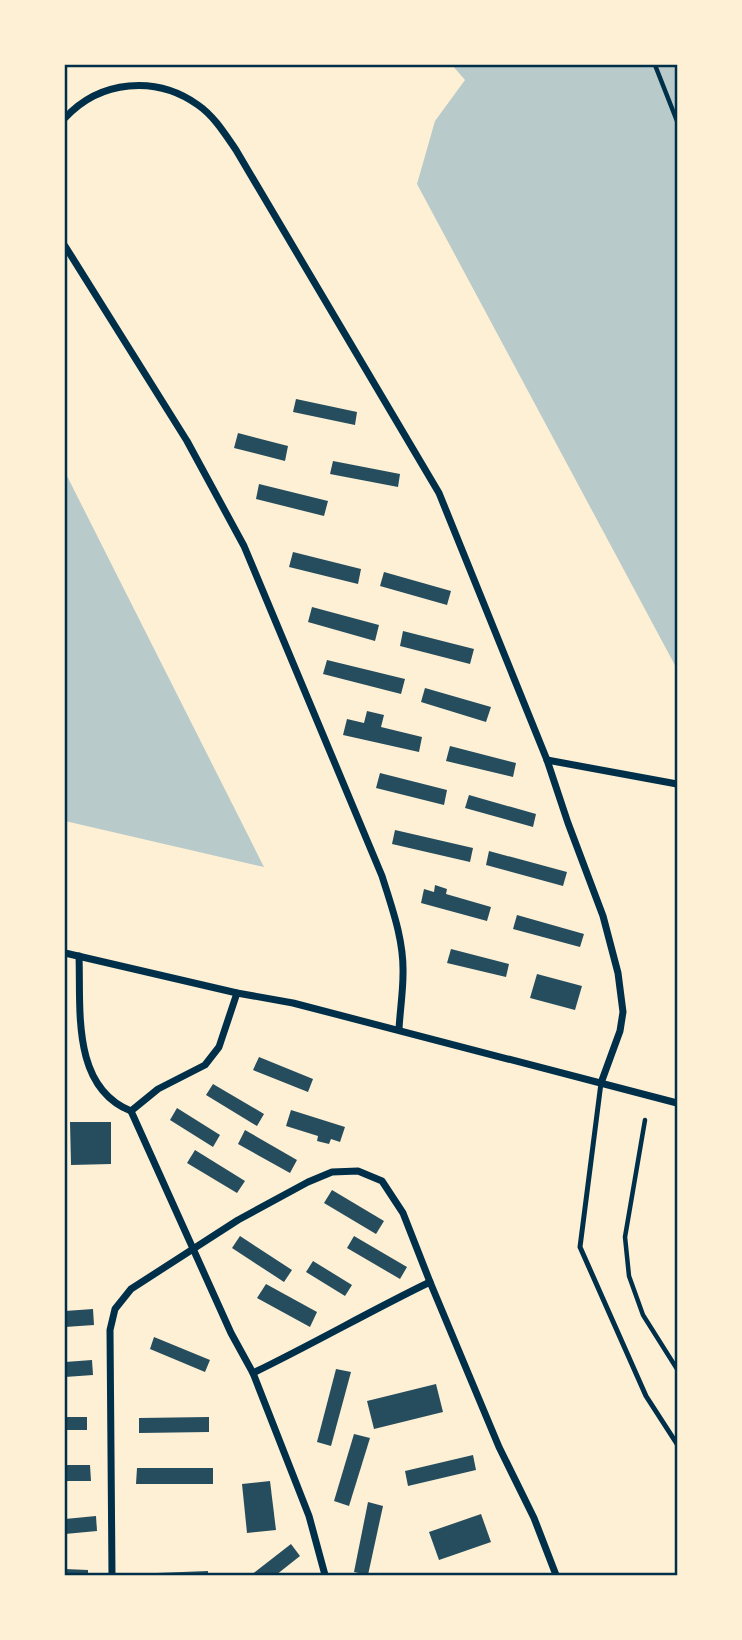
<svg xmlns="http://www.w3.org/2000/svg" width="742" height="1640" viewBox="0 0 742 1640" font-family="'Sofia Sans Condensed',sans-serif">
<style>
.green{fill:#b9caca}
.building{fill:#264d5e}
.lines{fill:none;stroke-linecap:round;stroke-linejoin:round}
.path{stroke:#003049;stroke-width:4.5}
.service{stroke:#003049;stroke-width:5}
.minor{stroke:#003049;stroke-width:7}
.neatline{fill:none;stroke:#003049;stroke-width:2.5}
</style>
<rect width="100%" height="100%" fill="#fdf0d5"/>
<g class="green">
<polygon points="452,65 677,65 677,669 417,184 435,121 465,80"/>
<polygon points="65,472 264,867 65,821"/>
</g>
<g class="building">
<polygon points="296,399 357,412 355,425 293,412"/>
<polygon points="238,433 288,446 285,461 234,448"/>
<polygon points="333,461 400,474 398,487 330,474"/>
<polygon points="259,484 328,501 324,516 256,499"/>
<polygon points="293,552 361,569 358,584 289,567"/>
<polygon points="384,572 451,591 447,605 380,586"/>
<polygon points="312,607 379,625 375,641 308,622"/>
<polygon points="403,631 474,649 470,664 400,646"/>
<polygon points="327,660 405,679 401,694 323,674"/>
<polygon points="425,688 491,707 486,722 421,702"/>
<polygon points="367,711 384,715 381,727 422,737 419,752 343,735 347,719 364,723"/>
<polygon points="450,746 516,763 513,777 446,761"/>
<polygon points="380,773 447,790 444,805 376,788"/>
<polygon points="469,795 536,814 533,827 465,808"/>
<polygon points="395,830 473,848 470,862 392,844"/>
<polygon points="489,851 567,872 563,886 486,865"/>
<polygon points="435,885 447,889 446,894 491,907 487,921 421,903 424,889 434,892"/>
<polygon points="517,915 584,934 580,947 513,929"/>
<polygon points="451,949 509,964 506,977 447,963"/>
<polygon points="537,974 582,986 575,1010 530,998"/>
<polygon points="259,1057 313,1079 308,1092 253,1070"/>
<polygon points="213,1084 264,1114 257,1126 206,1095"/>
<polygon points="177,1108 220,1135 213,1147 170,1120"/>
<polygon points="291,1110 345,1127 340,1142 331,1139 329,1144 317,1141 318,1136 286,1126"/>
<polygon points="70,1122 111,1122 111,1164 71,1165"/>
<polygon points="245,1130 297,1160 290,1173 238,1144"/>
<polygon points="195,1150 245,1181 237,1193 187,1163"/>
<polygon points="332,1190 384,1221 376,1234 324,1203"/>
<polygon points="240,1236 292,1270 284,1282 232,1248"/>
<polygon points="354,1236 407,1267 400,1279 347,1248"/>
<polygon points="313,1261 352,1285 345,1296 306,1272"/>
<polygon points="266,1284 317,1312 310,1327 257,1298"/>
<polygon points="93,1309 94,1325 65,1327 65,1311"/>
<polygon points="154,1337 210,1360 205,1372 150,1349"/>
<polygon points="92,1360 93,1375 65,1377 65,1362"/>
<polygon points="336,1369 351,1372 331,1446 317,1442"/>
<polygon points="436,1384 443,1412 374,1429 367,1401"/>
<rect x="65" y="1417" width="22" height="13"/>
<polygon points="209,1417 209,1432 139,1433 139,1418"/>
<polygon points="354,1434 370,1438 349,1506 334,1501"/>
<polygon points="473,1455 476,1470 408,1486 405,1471"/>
<polygon points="65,1465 90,1465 91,1481 65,1481"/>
<polygon points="137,1468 213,1468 213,1484 136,1484"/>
<polygon points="270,1481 276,1530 247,1533 242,1484"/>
<polygon points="368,1502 383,1506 368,1575 354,1572"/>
<polygon points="481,1514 491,1542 439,1560 429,1532"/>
<polygon points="96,1516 97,1531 65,1534 65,1519"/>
<polygon points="291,1544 300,1556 276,1575 251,1575"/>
<polygon points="65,1569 88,1570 88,1575 65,1575"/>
<polygon points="208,1571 208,1575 156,1575 156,1573"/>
</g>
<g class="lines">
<g class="path">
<polyline points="655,65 677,121"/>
<polyline points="645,1120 625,1237 629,1276 643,1315 677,1369"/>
</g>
<polyline class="service" points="601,1083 580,1247 646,1396 677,1444"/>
<g class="minor">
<path d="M65 118C100 80 156 75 198 105 214 116 225 134 236 150L439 493 547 760 568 823 603 916 618 973 623 1012 620 1031 601 1083"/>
<path d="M65 246 187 441 244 546 382 876C392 908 404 940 403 974 403 992 400 1011 399 1029"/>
<polyline points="547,760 677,784"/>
<polyline points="65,953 237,993 293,1003 677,1103"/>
<path d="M79 956C81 1009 71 1087 131 1111"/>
<path d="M237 993 219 1047 205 1065 158 1089 131 1111 231 1333 253 1373C313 1344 370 1311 430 1282L499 1447 534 1518 556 1575"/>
<polyline points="253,1373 309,1516 325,1575"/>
<polyline points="112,1575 110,1330 115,1309 131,1289 238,1220 308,1182 332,1172 358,1171 382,1181 403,1213 430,1282"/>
</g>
</g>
<rect width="742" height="1640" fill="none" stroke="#fdf0d5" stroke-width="133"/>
<rect x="66" y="66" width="610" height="1508" class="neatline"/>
</svg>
